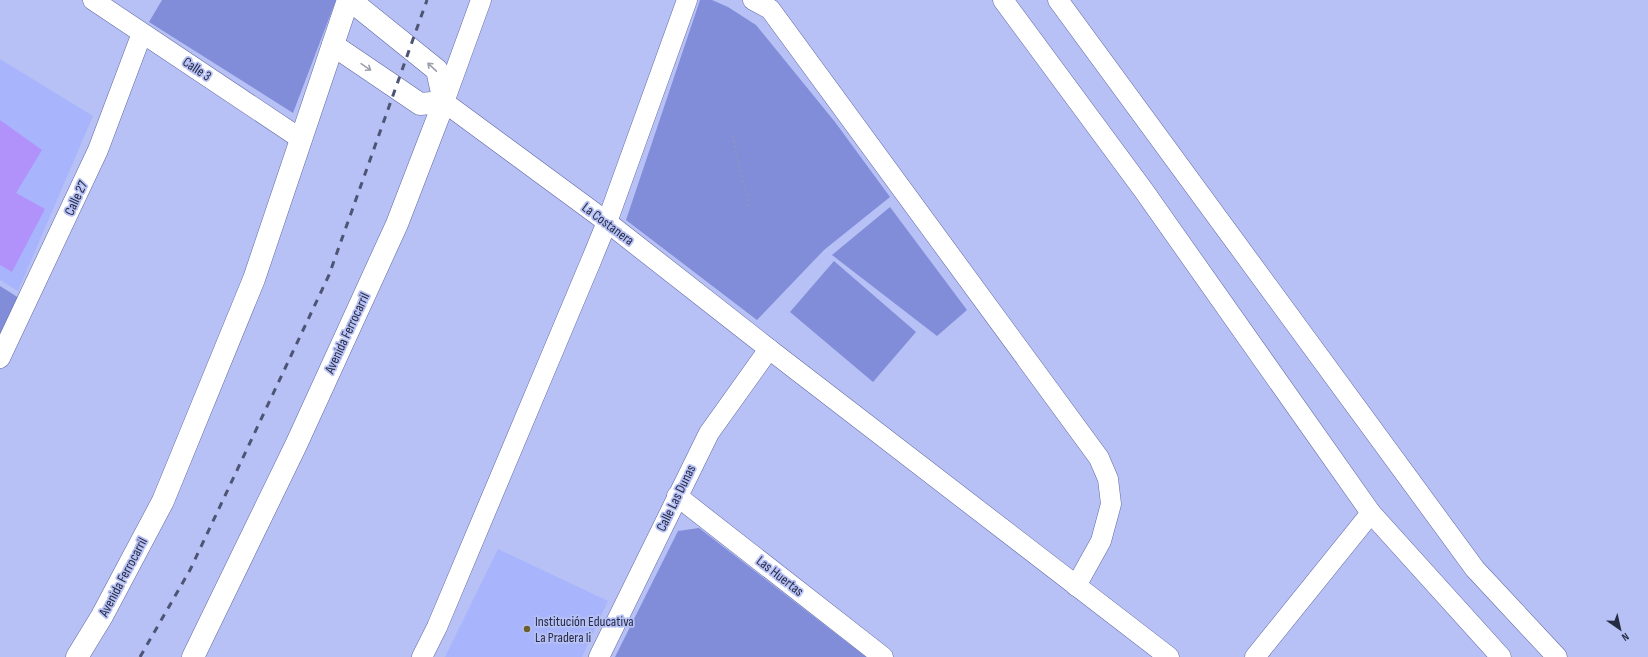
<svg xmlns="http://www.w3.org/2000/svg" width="1648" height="657" viewBox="0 0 1648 657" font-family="'Sofia Sans Condensed',sans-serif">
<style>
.built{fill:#a8b5fc}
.green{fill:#818dd9}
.building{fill:#b092fa}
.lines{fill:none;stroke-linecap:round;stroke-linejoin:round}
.minor-casing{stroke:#5f69a3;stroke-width:21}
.tertiary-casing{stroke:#5f69a3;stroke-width:23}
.path{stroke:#8b94bf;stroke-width:2.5;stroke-dasharray:2 3;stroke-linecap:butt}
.minor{stroke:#fff;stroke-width:20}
.tertiary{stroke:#fff;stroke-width:22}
.rail{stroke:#4d5474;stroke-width:3;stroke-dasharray:7 7;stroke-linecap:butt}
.oneway{stroke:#9da0ab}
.poi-dot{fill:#6c5f2c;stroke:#b7c1f5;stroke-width:1.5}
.labels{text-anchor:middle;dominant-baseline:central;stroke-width:3.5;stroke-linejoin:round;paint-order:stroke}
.street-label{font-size:14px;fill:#262b44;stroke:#b7c1f5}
.poi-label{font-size:14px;fill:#262b44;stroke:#b7c1f5;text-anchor:start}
</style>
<rect width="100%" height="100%" fill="#b7c1f5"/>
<g class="built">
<polygon points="0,59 93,116 18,291 0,280"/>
<polygon points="498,549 608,601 582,657 445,657"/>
</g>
<g class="green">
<polygon points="162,0 336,0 293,113 149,22"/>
<polygon points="700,0 712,0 728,7 756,25 835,122 890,197 824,250 757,320 626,220"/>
<polygon points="890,207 967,310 937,336 832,255"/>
<polygon points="834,261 916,332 873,382 790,312"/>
<polygon points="0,286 19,298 0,335"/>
<polygon points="699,528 866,657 615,657 678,531"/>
</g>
<polygon class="building" points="0,120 42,150 16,193 45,209 12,272 0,265"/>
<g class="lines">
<g class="minor-casing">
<g id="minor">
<polyline points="93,0 301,139"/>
<polyline points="481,0 444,102 607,222 769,349 1169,657"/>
<polyline points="753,0 770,9 1099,458 1108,479 1111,504 1101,541 1076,586"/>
<polyline points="1003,0 1144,191 1371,513 1501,657"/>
<polyline points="1058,0 1475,569 1557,657"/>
<polyline points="0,358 98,150 142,33"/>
<polyline points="677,496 883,657"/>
<polyline points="422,657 437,627 591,261 607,222 687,0"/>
<polyline points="599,657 709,433 769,349"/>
<polyline points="1255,657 1371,513"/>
</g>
</g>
<g class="tertiary-casing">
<g id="tertiary">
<polyline points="350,0 437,70 444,102"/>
<polyline points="333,45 420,104 444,102"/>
<polyline points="77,657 102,616 163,501 254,279 348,0"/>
<polyline points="193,657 296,445 397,224 444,102"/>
</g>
</g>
<polyline class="path" points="733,136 740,171 749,202 748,207"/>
<use href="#minor" class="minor"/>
<use href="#tertiary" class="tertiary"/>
<polyline class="rail" points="140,657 190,570 329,275 427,0"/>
</g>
<defs><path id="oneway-shaft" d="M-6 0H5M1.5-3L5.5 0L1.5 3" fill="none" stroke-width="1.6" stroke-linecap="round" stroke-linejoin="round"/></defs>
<g class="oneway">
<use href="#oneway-shaft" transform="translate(366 67) rotate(34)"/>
<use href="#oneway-shaft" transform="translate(432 67) rotate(-137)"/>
</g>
<circle class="poi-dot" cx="527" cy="629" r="4"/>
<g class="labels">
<g class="street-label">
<text transform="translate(197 69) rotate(34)">Calle 3</text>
<text transform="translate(76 198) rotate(-65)">Calle 27</text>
<text transform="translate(608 224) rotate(37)">La Costanera</text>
<text transform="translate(347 333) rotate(-65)">Avenida Ferrocarril</text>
<text transform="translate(676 498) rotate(-64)">Calle Las Dunas</text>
<text transform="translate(780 576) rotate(38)">Las Huertas</text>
<text transform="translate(123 577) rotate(-62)">Avenida Ferrocarril</text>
</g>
<g class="poi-label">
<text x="535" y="621">Institución Educativa<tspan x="535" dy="16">La Pradera Ii</tspan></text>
</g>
</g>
<g transform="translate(1620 629) rotate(146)" stroke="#b7c1f5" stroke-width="3" paint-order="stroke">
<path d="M0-3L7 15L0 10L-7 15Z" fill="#262b44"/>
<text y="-6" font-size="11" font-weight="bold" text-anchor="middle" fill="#262b44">N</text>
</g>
</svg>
